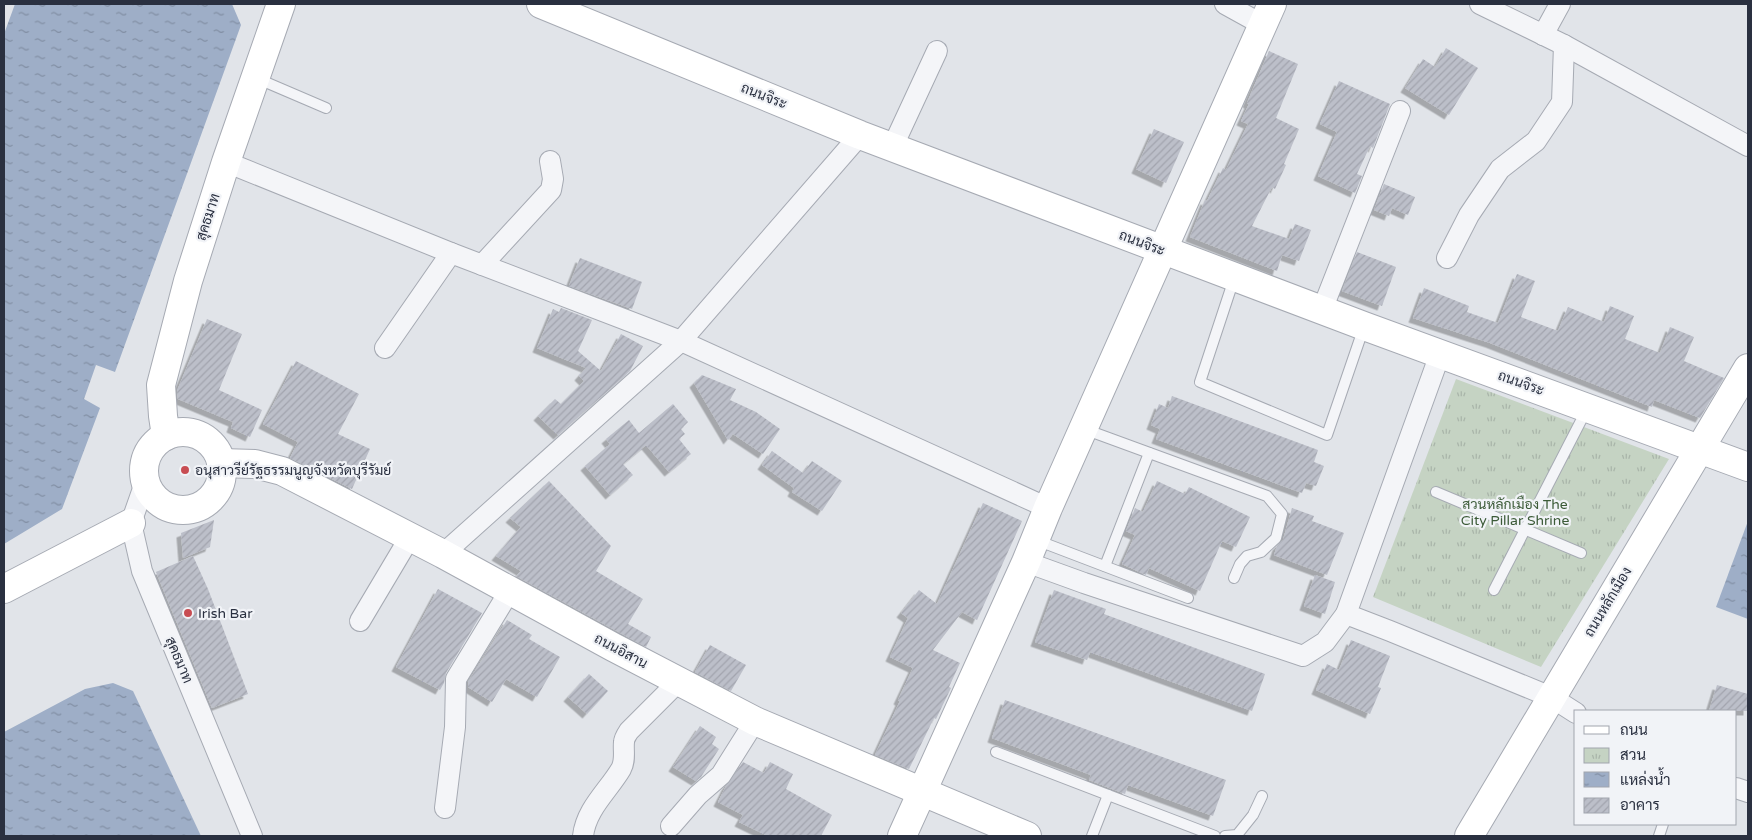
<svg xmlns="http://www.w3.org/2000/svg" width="1752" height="840" viewBox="0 0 1752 840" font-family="'Varela Round',Sarabun,sans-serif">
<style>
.park{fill:url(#park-tufts)}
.water{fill:url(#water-ripples)}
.building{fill:url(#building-hatch);filter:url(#shadow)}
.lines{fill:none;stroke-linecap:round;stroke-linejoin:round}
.lane-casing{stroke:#a6aab3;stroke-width:12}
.street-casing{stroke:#a6aab3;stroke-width:22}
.secondary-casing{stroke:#a6aab3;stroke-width:30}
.lane{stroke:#f4f5f8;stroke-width:10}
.street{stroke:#f4f5f8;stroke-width:20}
.secondary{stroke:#fff;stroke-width:28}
.poi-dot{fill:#c84d53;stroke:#f1f3f7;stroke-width:2}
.labels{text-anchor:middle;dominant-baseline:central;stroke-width:4.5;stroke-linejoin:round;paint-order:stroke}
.street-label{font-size:14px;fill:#2a3040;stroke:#f1f3f7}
.poi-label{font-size:14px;fill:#2a3040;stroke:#f1f3f7;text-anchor:start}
.park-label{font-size:14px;fill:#3c5b38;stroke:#f1f3f7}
</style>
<defs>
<pattern id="park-tufts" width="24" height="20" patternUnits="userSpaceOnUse" patternTransform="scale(1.25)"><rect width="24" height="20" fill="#c5d3c3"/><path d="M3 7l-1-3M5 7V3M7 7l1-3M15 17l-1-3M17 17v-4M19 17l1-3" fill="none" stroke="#a9b5a9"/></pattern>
<pattern id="water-ripples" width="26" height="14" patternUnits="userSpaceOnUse" patternTransform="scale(1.25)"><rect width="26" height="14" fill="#9eaec7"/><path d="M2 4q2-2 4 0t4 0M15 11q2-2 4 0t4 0" fill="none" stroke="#818ea3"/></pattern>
<pattern id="building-hatch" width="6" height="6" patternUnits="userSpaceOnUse" patternTransform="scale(1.25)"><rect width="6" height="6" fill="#bcbfc9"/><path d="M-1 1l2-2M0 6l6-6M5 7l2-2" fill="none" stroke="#a2a4ae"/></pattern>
<filter id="shadow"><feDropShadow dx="-4.5" dy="4.5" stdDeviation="0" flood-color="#0004"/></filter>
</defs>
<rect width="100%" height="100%" fill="#e1e4e9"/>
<polygon class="park" points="1456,379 1669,459 1541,667 1373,597"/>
<g class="water">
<polygon points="15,4 232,4 241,25 115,372 96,365 84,399 100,408 62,509 4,544 4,34"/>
<polygon points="1748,521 1748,619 1716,607"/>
<polygon points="113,683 133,691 201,836 4,836 4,732 85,689"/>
</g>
<g class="building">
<polygon points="1446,48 1478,68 1449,115 1405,88 1423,59 1435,67"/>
<polygon points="1269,51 1298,64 1276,118 1299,129 1284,164 1286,165 1275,189 1272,187 1252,226 1289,239 1295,224 1311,230 1299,261 1282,255 1277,271 1190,237 1205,200 1207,201 1223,168 1226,170 1248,124 1241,121 1249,104 1247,103"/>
<polygon points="1339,81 1390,104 1373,148 1370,146 1357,174 1362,176 1355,193 1318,176 1337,132 1320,124"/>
<polygon points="1154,129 1184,142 1166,183 1136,169"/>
<polygon points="1384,184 1415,197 1408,215 1392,208 1389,216 1374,210"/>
<polygon points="1357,252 1396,267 1382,306 1342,291"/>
<polygon points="580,258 642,282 632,309 569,286"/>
<polygon points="1517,274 1535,281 1521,317 1558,331 1568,307 1604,322 1610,306 1634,316 1625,339 1660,353 1670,327 1694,337 1684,361 1724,378 1700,418 1654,400 1652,407 1490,343 1413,318 1424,288 1469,306 1467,312 1498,323"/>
<polygon points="561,308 592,320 578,351 601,371 621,334 643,346 630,371 558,435 538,416 555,399 561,404 584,381 579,376 586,368 537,348 553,309 559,312"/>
<polygon points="207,319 242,334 219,390 262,410 250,437 231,428 233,422 178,399 177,391"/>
<polygon points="296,361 359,394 338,434 370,449 352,489 290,458 298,442 263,424"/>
<polygon points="702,375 736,389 730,400 756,412 780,429 763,454 733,434 728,440 694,383"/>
<polygon points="1172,396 1318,450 1314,462 1324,466 1316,486 1306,483 1302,493 1156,439 1160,429 1151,425 1159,404 1168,408"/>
<polygon points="673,404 688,422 681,429 685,434 679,439 691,454 669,472 646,445 623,464 633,475 610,495 585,466 610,444 606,439 629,420 639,433"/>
<polygon points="772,451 803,473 812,461 842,481 822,511 792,492 794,488 762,465"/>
<polygon points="549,481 611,546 596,571 643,599 628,624 651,637 646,647 516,576 521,571 496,556 521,527 510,518"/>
<polygon points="1157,481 1185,494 1189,487 1250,517 1236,547 1222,541 1200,591 1149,568 1146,575 1122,564 1135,535 1126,531 1135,508 1143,512"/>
<polygon points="983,503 1022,521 977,620 962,612 933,650 960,663 949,687 951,688 936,719 934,718 909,769 875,755 900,701 898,700 913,668 890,657 908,618 901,613 919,590 937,604"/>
<polygon points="1292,508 1314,516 1312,521 1344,533 1327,575 1274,555 1277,546 1283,540"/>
<polygon points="214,520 210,547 183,558 181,533"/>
<polygon points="193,556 208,589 248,694 212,708 156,572"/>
<polygon points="1315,575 1335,582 1325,614 1304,606"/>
<polygon points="438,589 482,613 446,673 444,683 440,690 396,667"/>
<polygon points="1054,590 1106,609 1104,614 1265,674 1252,711 1090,652 1087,660 1035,642"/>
<polygon points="507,620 532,635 529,639 560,657 537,697 506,679 492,702 468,687 468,682"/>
<polygon points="1351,640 1390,656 1378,687 1381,688 1370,714 1316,690 1327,664 1339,670"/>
<polygon points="710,645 746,665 731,691 695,672"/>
<polygon points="589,674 608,691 587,714 568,697"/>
<polygon points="1717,685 1748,694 1748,711 1709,711"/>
<polygon points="1005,700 1226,780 1213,816 1128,785 1125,794 1089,780 1091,775 992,738"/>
<polygon points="700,726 716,737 712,744 719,749 701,777 696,781 673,767"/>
<polygon points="743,762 764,773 770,762 793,774 786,789 832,815 821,836 768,836 739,822 743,815 718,802 726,786"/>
</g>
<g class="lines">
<g class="lane-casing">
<g id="lane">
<polyline points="256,78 326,108"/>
<polyline points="1234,279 1200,382 1327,435 1364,327"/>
<polyline points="1084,429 1267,496 1282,514 1276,538 1261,552 1247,556 1240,564 1234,578"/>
<polyline points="1436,492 1581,553"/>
<polyline points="1036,540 1188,598"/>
<polyline points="1105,566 1149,453"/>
<polyline points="1494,590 1587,409"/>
<polyline points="996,752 1215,836"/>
<polyline points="1092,836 1108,795"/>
<polyline points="1225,836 1237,835 1253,815 1262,796"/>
<polyline points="1659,836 1663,824"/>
</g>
</g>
<g class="street-casing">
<g id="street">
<polyline points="1225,4 1263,25"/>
<polyline points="1480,4 1564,45 1748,146"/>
<polyline points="1543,35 1560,4"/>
<polyline points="892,148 937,51"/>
<polyline points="226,162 451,253 681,341 1048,508"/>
<polyline points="1447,258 1469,215 1500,169 1536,141 1562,102 1564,45"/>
<polyline points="482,265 551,190 553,179 550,161"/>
<polyline points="1322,310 1400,111"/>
<polyline points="385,348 451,253"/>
<polyline points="1440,354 1346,614 1390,631 1551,697 1576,713"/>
<polyline points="146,480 131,523 142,571 252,836"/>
<polyline points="443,554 681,341 860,135"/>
<polyline points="1026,562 1084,583 1303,656 1325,642 1346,614"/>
<polyline points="360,621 410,537"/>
<polyline points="1736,788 1748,792"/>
<polyline points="445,808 455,727 456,679 509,592"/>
<polyline points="671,826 698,795 721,775 755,721"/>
<path d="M583 836C586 809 608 791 621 769 626 760 623 751 624 742 624 739 627 734 629 731L679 681"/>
</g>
</g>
<g class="secondary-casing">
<g id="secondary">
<polyline points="541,4 860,135 1364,326 1748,467"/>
<circle cx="183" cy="471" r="39"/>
<polyline points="166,436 163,416 161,385 188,281 226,162 281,4"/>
<polyline points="221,463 255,464 282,471 443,554 613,647 755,721 1027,836"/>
<polyline points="4,589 131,523"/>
<polyline points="902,836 1026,562 1048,508 1272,4"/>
<polyline points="1469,836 1748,368"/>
</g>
</g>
<use href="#lane" class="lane"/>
<use href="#street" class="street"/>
<use href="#secondary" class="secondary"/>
</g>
<g class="poi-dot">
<circle cx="185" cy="470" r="5"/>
<circle cx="188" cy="613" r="5"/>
</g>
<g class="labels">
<g class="street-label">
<text transform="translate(764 96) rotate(22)">ถนนจิระ</text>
<text transform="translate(208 217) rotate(-72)">สุคธมาท</text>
<text transform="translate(1142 243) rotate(21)">ถนนจิระ</text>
<text transform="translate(1521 383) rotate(20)">ถนนจิระ</text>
<text transform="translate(1608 602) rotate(-59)">ถนนหลักเมือง</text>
<text transform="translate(621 651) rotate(28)">ถนนอิสาน</text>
<text transform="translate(179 660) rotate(67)">สุคธมาท</text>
</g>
<g class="poi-label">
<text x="195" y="470">อนุสาวรีย์รัฐธรรมนูญจังหวัดบุรีรัมย์</text>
<text x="198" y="613">Irish Bar</text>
</g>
<g class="park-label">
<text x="1515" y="504">สวนหลักเมือง The<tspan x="1515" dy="16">City Pillar Shrine</tspan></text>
</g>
</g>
<rect width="1752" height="840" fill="none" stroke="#2a3040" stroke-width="10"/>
<rect x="1574" y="710" width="162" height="115" fill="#f1f3f7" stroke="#a1a5ae"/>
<rect x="1584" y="726" width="25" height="8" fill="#ffffff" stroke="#a1a5ae"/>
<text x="1620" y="735" font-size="15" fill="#2a3040">ถนน</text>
<rect x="1584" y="748" width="25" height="15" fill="url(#park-tufts)" stroke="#a1a5ae"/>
<text x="1620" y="760" font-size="15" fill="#2a3040">สวน</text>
<rect x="1584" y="772" width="25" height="15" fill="url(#water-ripples)" stroke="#a1a5ae"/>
<text x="1620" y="785" font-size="15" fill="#2a3040">แหล่งน้ำ</text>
<rect x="1584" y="798" width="25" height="15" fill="url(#building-hatch)" stroke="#a1a5ae"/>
<text x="1620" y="810" font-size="15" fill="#2a3040">อาคาร</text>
</svg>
